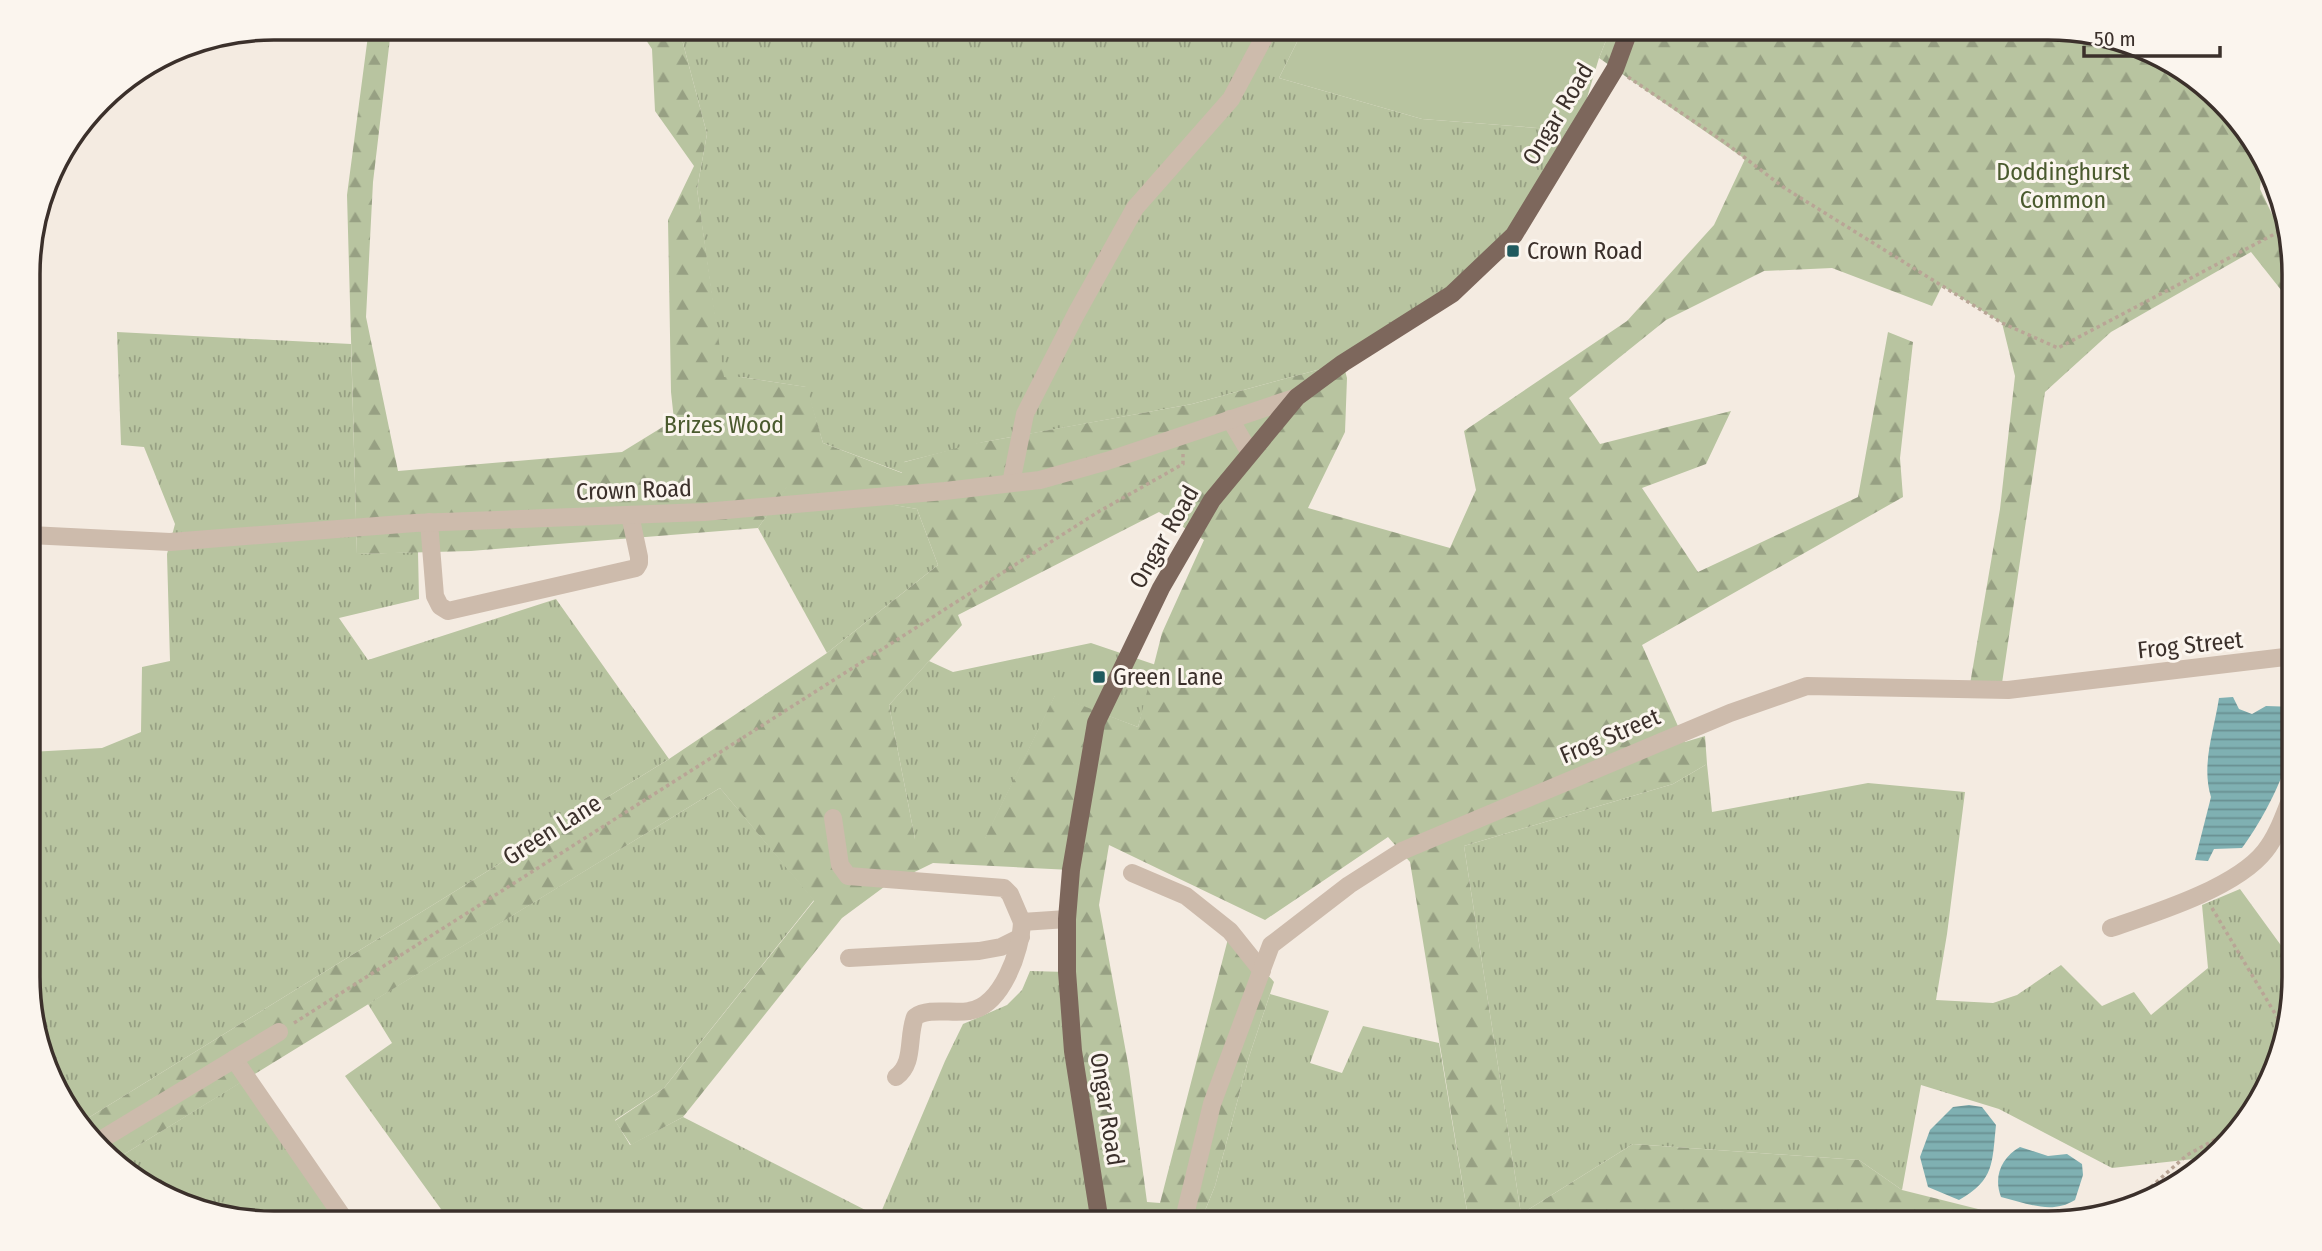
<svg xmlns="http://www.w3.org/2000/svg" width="2322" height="1251" viewBox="0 0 2322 1251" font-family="'Fira Sans Condensed',sans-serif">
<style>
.grass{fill:url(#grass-tufts)}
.forest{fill:url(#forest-firs);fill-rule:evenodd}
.park{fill:#b8c4a0}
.water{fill:url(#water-rules)}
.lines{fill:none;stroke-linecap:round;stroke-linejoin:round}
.path{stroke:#b9a596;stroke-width:3.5;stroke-dasharray:3.5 3.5;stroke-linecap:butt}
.minor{stroke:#cdbbac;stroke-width:18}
.major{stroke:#7d675c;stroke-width:18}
.poi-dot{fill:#1f5a5e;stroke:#fbf5ee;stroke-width:2.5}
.labels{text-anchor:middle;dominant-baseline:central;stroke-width:6;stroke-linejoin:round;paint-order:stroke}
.street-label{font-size:24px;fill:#3b302b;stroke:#fbf5ee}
.park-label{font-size:24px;fill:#4a5a2e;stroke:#fbf5ee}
.poi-label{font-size:24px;fill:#3b302b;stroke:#fbf5ee;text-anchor:start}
.rim{fill:none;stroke:#3b302b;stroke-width:3.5}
</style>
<defs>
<pattern id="grass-tufts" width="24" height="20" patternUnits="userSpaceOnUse" patternTransform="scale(1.75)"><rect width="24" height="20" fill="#b8c4a0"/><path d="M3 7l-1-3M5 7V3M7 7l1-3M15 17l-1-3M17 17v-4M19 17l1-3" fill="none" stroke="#97a083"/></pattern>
<pattern id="forest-firs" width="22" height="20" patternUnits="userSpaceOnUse" patternTransform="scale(1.75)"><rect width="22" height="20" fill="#b8c4a0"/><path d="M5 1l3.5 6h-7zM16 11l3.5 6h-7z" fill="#97a083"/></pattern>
<pattern id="water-rules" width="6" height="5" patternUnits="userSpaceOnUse" patternTransform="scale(1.75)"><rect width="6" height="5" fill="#7fb0b2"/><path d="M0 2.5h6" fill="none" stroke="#699091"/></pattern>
</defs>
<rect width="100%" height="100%" fill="#f4ebe1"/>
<g class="grass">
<polygon points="679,28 1304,28 1279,78 1422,119 1577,131 1514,235 1513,251 1452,294 1343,363 1192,404 984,442 904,462 903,473 823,443 806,387 741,377 723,377 697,189 707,134"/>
<polygon points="117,332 351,344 357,554 418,552 419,599 339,618 368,660 556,599 669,759 80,1123 70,1114 30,1008 30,752 102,748 141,732 142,667 170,661 167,554 175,524 144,447 121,445"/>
<polygon points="787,486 917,509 938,565 827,653 758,528"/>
<polygon points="1091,643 1156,665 1138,727 1055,696 985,839 915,839 889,705 929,661 953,672"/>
<polygon points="1707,764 1712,812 1868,783 1965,792 1947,934 1936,1000 1993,1003 2017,995 2061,965 2102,1006 2134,992 2151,1015 2208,968 2202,905 2240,889 2293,962 2293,992 2261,1099 2203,1158 2112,1168 1999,1109 1921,1085 1902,1190 1859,1160 1633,1144 1521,1214 1464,846 1673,784"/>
<polygon points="720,788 814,900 664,1088 615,1120 630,1145 683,1117 879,1217 945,1061 963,1024 1007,1005 1022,990 1030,971 1067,972 1100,1223 451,1223 345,1076 392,1043 368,1004"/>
<polygon points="1270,994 1329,1011 1310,1063 1342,1073 1363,1026 1439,1043 1469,1223 1200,1223 1215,1186 1249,1057"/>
<polygon points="246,1079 337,1223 274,1223 152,1190 118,1158"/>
<polygon points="1804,1205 1899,1223 1495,1223 1603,1211"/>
</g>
<path class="forest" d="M369 28H394L391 30 373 182 366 317 398 471 622 452 674 420 671 392 668 220 694 166 655 111 652 49 638 28H679L707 134 697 189 724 377H741L807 387 823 443 902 473 901 463 972 444 1192 404 1343 363 1347 378 1345 432 1308 508 1450 548 1476 490 1464 431 1627 321 1714 225 1745 159 1599 58 1611 28H2048L2170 61 2253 138 2262 166 2260 189 2293 258V305L2251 252 2111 332 2045 392 2001 690H1969L2000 509 2015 376 2002 323 1942 286 1932 306 1832 268 1764 271 1666 320 1569 398 1600 444 1731 411 1706 464 1642 488 1698 572 1858 497 1888 332 1913 342 1900 458 1903 497 1642 645 1685 742 1705 736 1707 764 1673 784 1464 846 1521 1214 1633 1144 1859 1160 1902 1190 2034 1223H1795L1715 1211 1585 1223H1526L1520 1214 1469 1223 1410 862 1388 837 1265 920 1109 845 1099 905 1129 1069 1147 1202 1160 1203 1230 931 1274 982 1249 1057 1215 1186 1200 1223H1117L1099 1218 1073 1051 1071 870 933 863 884 887 842 918 683 1117 631 1145 615 1121 664 1088 814 901 720 788 118 1158 80 1123 669 759 827 653 938 565 917 509 787 487 758 528 471 551 357 554 347 195ZM1159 512 1204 540 1162 633 1138 727 1055 695 985 838 915 839 889 705 962 625 958 615Z"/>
<polygon class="park" points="1304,28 1611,28 1599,58 1577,131 1422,119 1279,78"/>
<g class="water">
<path d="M2233 697 2239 709 2252 714 2266 706 2292 707C2292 716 2293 725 2293 734 2290 769 2263 820 2242 848L2214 849 2208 861 2195 860 2211 797C2201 765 2214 731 2219 698Z"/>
<path d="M1969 1105 1982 1107 1996 1125C1992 1162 1995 1180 1959 1200L1928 1187 1920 1157 1930 1130 1953 1107Z"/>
<path d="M2020 1147 2048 1156 2067 1154 2082 1164 2083 1175 2075 1200C2051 1215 2027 1203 2001 1197 1993 1176 2002 1157 2020 1147Z"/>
</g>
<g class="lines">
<g class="path">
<polyline points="1628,77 1723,141 1783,187 2002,323 2058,348 2284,229"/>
<polyline points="2212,908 2283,1027"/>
<polyline points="294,1023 1098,512 1183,464 1183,454"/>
<polyline points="2135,1201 2187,1155 2229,1132"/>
</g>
<g class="minor">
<polyline points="1230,419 1250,453"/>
<polyline points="1011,483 1025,414 1076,314 1135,208 1231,99 1269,28"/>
<polyline points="429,522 435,596 440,606 448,611 636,568 639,563 639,557 630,515"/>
<polyline points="30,535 170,542 415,523 704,512 945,491 1040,480 1107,461 1297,397"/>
<polyline points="833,818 840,865 848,876 1004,888 1010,894 1022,922"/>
<polyline points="1132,873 1186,896 1230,931 1262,971"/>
<path d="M2111 928C2155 913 2236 888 2265 851 2278 835 2285 812 2293 793"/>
<polyline points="849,958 979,951 1001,947 1021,937"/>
<polyline points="234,1059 347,1223"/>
<path d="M896 1077C915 1063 907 1038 915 1017 929 1007 952 1014 969 1011 1002 1006 1021 951 1022 922L1067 919"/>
<polyline points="99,1141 279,1032"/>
<polyline points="1183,1223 1212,1104 1271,945 1349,885 1402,851 1730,713 1807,686 2008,690 2293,656"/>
</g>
<polyline class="major" points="1100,1223 1073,1051 1067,972 1067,919 1071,870 1096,723 1161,588 1212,500 1297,397 1343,363 1452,294 1514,235 1615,69 1630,28"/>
</g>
<g class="poi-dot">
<rect x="1506" y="244" width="14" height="14" rx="3.5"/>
<rect x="1092" y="670" width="14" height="14" rx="3.5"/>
</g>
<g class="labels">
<g class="street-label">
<text transform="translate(1558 114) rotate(-59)">Ongar Road</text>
<text transform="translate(634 490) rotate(-2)">Crown Road</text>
<text transform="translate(1164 537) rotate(-60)">Ongar Road</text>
<text transform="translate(2190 645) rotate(-6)">Frog Street</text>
<text transform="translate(1610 736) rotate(-23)">Frog Street</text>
<text transform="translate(552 830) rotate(-32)">Green Lane</text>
<text transform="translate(1107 1109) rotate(81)">Ongar Road</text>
</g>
<g class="park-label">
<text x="2063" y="172">Doddinghurst<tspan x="2063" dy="28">Common</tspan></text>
<text x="724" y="425">Brizes Wood</text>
</g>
<g class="poi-label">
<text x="1527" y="251">Crown Road</text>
<text x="1113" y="677">Green Lane</text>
</g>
</g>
<path d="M0 0H2322V1251H0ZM274 40H2048A234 234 0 0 1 2282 274V977A234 234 0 0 1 2048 1211H274A234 234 0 0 1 40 977V274A234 234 0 0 1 274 40Z" fill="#fbf5ee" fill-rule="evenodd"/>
<path class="rim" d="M274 40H2048A234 234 0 0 1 2282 274V977A234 234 0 0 1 2048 1211H274A234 234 0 0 1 40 977V274A234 234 0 0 1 274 40Z"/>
<path d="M2084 46v10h136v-10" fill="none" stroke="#3b302b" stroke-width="3.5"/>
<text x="2094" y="46" font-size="21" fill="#3b302b" stroke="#fbf5ee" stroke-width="5" paint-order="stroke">50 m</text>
</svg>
